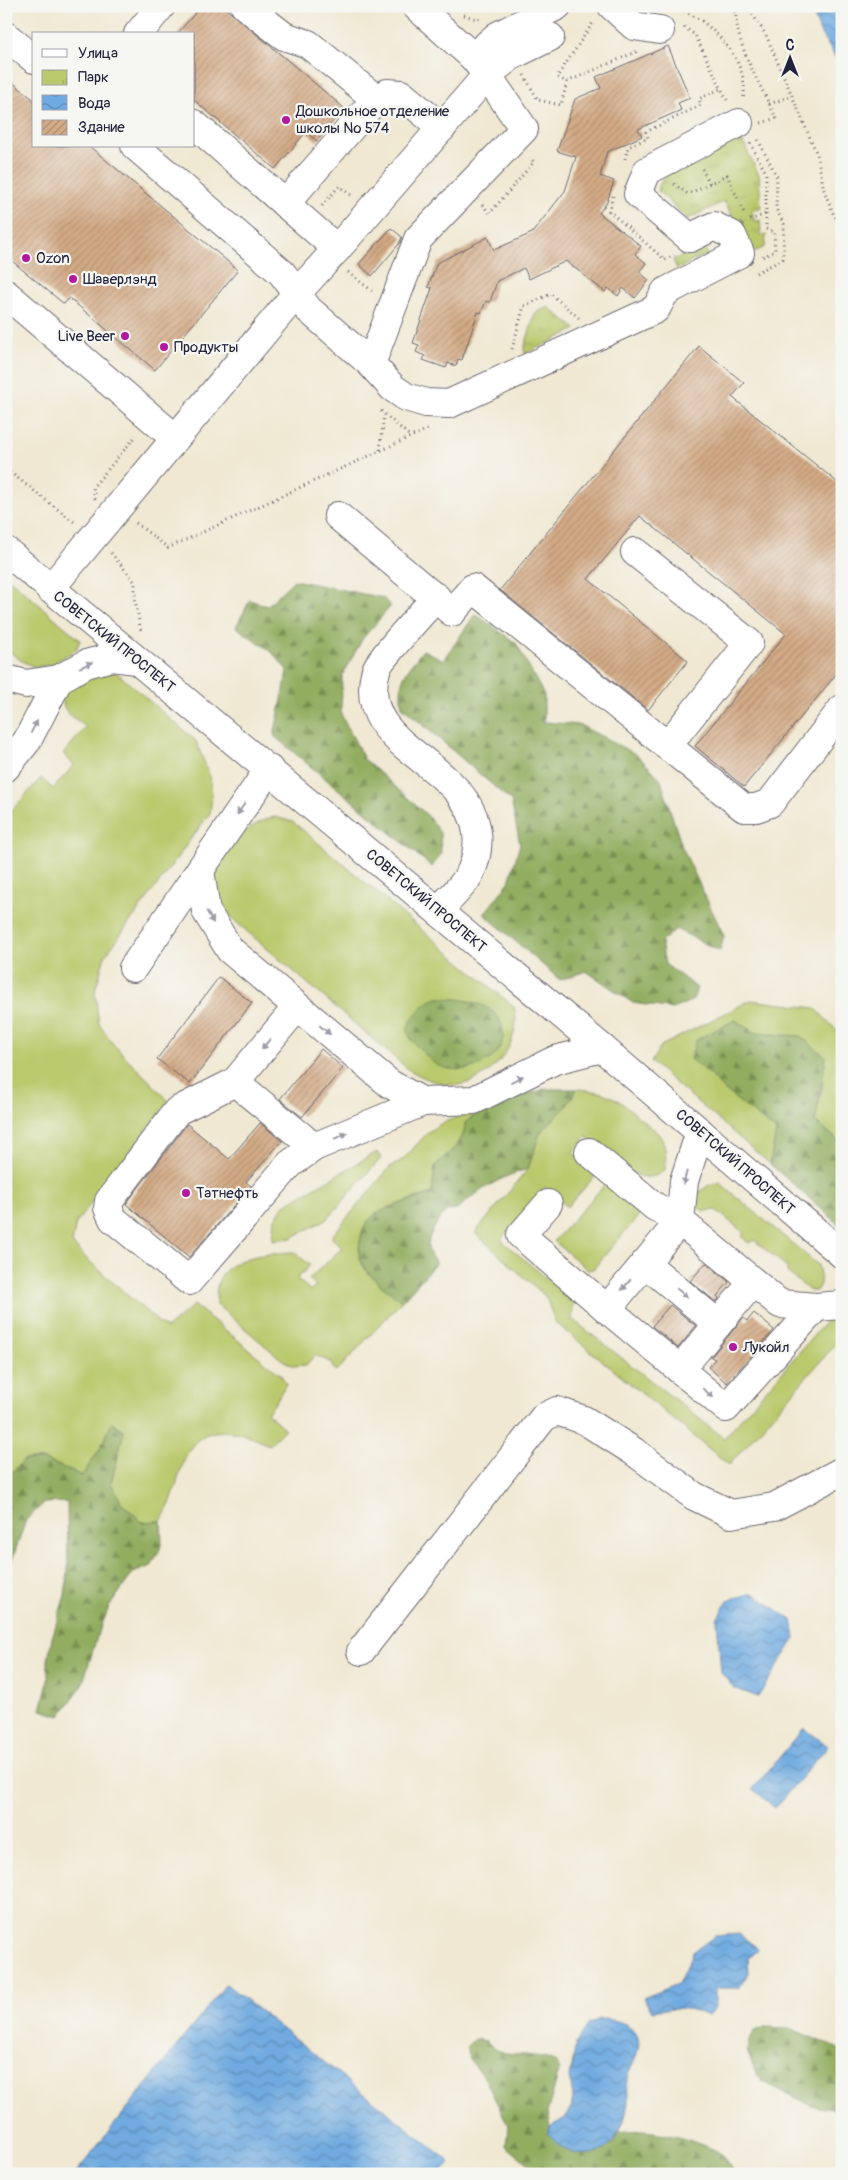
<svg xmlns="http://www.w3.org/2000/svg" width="848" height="2180" viewBox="0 0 848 2180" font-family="Pangolin,sans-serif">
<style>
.grass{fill:#b9c96c;stroke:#6e7654}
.forest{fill:url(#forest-firs);stroke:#5a684e}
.park{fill:url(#park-tufts);stroke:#6e7654}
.water{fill:url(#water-waves);stroke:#48668e}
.building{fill:url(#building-hatch)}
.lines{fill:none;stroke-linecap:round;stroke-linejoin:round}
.minor-casing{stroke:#6a6770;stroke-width:30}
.major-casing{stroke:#6a6770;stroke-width:30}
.path{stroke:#6a6770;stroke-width:3;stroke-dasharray:1 4;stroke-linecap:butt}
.minor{stroke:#fff;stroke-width:28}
.major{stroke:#fff;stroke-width:28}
.oneway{fill:#9c9ca7}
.poi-dot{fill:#b5179e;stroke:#f6f6f2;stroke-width:2}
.labels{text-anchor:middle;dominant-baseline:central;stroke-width:4.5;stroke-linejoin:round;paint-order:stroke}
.poi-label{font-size:15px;fill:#22223b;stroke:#f6f6f2;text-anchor:start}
.street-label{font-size:15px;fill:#22223b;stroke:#f6f6f2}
</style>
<defs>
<pattern id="forest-firs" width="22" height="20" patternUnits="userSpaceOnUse" patternTransform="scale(1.25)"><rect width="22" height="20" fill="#92ad60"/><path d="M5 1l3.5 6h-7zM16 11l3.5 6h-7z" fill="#778c50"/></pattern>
<pattern id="park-tufts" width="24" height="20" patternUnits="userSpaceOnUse" patternTransform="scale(1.25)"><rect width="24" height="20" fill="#b9c96c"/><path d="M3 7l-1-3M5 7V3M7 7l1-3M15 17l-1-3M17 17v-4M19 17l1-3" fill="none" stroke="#9fac5e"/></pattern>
<pattern id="water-waves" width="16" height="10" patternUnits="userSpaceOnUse" patternTransform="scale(1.25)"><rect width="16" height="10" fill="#6faae0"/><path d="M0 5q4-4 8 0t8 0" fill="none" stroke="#5b8ab7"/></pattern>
<pattern id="building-hatch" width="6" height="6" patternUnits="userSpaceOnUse" patternTransform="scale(1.25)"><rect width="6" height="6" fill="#d4ab86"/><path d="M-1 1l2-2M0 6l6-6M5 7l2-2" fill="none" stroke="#ac8b6f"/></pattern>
</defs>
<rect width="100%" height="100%" fill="#f6f6f2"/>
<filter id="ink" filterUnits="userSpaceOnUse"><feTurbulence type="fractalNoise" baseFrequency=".02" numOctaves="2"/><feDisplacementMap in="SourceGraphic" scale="10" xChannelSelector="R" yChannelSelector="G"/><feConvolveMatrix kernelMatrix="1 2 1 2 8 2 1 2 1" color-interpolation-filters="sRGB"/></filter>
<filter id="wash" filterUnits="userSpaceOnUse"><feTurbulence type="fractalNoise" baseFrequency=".0096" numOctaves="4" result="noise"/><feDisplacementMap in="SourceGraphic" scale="20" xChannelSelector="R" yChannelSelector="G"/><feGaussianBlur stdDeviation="1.12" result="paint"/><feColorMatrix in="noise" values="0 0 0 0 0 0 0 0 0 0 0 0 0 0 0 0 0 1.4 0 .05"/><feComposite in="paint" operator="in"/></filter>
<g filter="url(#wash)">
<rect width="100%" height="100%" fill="#f0e8d2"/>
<g class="grass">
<polygon points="6,576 80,640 76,650 50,665 34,667 22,661 6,649"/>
<path d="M106 670 117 673 196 741 210 777 212 794 210 813 105 956 95 991 99 1024 113 1044 169 1101 76 1223 72 1243 88 1260 166 1329 194 1305 281 1375 286 1384 275 1403 267 1413 285 1429 269 1445C259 1441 248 1435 237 1433 184 1422 183 1470 170 1504 167 1510 164 1515 161 1521L142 1522 122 1503 110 1483 118 1457 112 1422 100 1449 82 1476 45 1460H24L6 1478V817L41 778 53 789 74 765 63 754 86 727C80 722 68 715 65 709 53 685 92 676 106 670Z"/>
<path d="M275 817 293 822 514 1007C524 1041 491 1082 457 1085 440 1086 424 1078 409 1070L229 916C223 909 216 902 214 893 213 887 212 875 214 869 222 847 252 821 275 817Z"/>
<polygon points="751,1000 815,1008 842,1036 842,1143 815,1122 823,1083 772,1036 755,1033 735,1020 710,1074 724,1089 777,1131 770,1164 651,1062 661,1046"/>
<path d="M577 1089C609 1091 619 1099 642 1120 648 1125 656 1130 660 1136 667 1146 666 1159 665 1170 638 1193 608 1154 587 1137L573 1153 597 1174 567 1207 545 1187 501 1240 566 1295 573 1304 572 1319 724 1438 830 1317 842 1315V1337L729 1465 555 1322 546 1297 475 1233 528 1169 540 1133 565 1108Z"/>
<path d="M486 1106 466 1123C465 1142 448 1153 435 1166L432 1193 409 1200 362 1232C361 1238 359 1245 359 1251 359 1272 387 1290 402 1301L337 1371 332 1367V1363L315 1355 306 1365 293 1366 281 1359 217 1305C209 1257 259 1254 294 1252L310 1265 297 1279 311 1291 316 1285 309 1279 342 1248 331 1237 390 1167C409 1159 416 1142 431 1130 446 1119 469 1114 486 1106Z"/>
<polygon points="377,1152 381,1158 327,1219 291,1238 273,1240 275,1219 283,1206"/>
<polygon points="610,1179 643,1211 593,1269 588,1270 554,1241"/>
<path d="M720 1183 818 1265C820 1275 823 1283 816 1291H810L787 1272V1267L754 1240 749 1243 742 1237 744 1233 716 1210 704 1211 695 1205 699 1192 709 1185Z"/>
</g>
<g class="forest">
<polygon points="294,580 383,598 391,606 363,638 342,676 341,714 364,759 427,815 440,833 441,854 432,867 274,736 284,690 287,670 272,652 236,627 250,600 267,606"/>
<path d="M475 614 516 643 544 695V722L580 725 637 755 660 778 682 847 724 936 720 951 676 929 661 942 665 964 697 988 693 1000 673 1009 633 1003 586 971 560 980 484 914 509 882 520 844 511 801 402 707C398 677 406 672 423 650L444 660Z"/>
<path d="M437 998C462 998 505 1002 503 1037 502 1047 496 1056 487 1061 473 1070 453 1073 437 1065 431 1062 425 1054 420 1049 415 1044 409 1039 408 1031 407 1024 413 1019 416 1014 422 1007 428 1001 437 998Z"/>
<polygon points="735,1020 755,1033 800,1036 826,1057 815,1122 842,1143 842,1227 770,1164 776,1131 723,1089 710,1074 690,1059 696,1040"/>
<path d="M545 1089H577L565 1108 540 1133 528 1169C502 1176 476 1191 457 1210L446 1211C435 1225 417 1248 437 1262L402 1301C387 1290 361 1273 359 1253 359 1248 360 1242 361 1237 363 1227 368 1218 378 1213 395 1203 414 1201 432 1193L435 1166C449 1153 465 1143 465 1123L486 1106Z"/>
<polygon points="112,1422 124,1431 111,1483 122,1504 142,1522 161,1521 162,1545 151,1566 133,1573 109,1607 97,1637 82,1686 60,1716 41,1710 48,1681 48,1660 52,1638 65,1595 68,1572 67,1502 44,1503 26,1520 12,1560 6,1569 6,1478 24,1460 45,1460 82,1476 100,1449"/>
<polygon points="765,2027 789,2028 842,2050 842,2110 818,2107 807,2103 763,2082 756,2073 747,2051 749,2040 755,2031"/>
<path d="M474 2039 486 2041 495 2049 505 2053 544 2057 555 2061 559 2071 547 2113 550 2127 548 2134 613 2144 619 2133C626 2132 634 2131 642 2131 660 2131 711 2144 724 2156 728 2161 731 2168 732 2174H542L506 2146 508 2125 483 2075 469 2059 466 2047Z"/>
</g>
<g class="park">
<polygon points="740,136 759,175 761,207 752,211 755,222 760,220 761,235 766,235 765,247 752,253 724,201 688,219 658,191 659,186 664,177"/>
<polygon points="704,246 708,254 677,269 673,260"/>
<polygon points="548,307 576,329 525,354 524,349 535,313"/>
</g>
<g class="water">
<polygon points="810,6 842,6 842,68 820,32"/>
<polygon points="753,1593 792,1620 795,1638 758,1697 734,1688 721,1673 717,1619 728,1600"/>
<polygon points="804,1728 828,1746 775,1808 753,1789"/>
<path d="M739 1934 759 1949 748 1958 749 1973 738 1988H715V2008L708 2016C686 2006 675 2007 652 2011L643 1998 678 1984 693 1952 715 1936Z"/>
<polygon points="226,1984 450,2162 441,2174 75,2174"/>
<path d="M599 2019C612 2019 633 2022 638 2038 642 2051 630 2066 628 2078 627 2086 628 2094 628 2102 625 2124 615 2151 591 2154 571 2156 561 2148 548 2134L550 2127 565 2118 571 2109 573 2098 570 2077 576 2043 588 2025Z"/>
</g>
<g id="blocks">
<g class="building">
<polygon points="201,6 223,6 344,108 317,141 306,132 275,169 194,100 194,34 177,34"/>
<polygon points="668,46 690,98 678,103 681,110 638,129 642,136 607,152 600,176 614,181 607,202 599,213 641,246 635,254 646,263 639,272 649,280 635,298 623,288 618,296 608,288 605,292 566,261 529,279 524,268 497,281 490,302 486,301 481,313 478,312 462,360 458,359 456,366 448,363 446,368 423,360 425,356 416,352 419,345 413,343 432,288 428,287 437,263 488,237 494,250 532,233 565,191 576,157 557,151 575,99 601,88 596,77"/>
<polygon points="6,77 34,100 34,146 89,146 238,270 155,370 69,298 64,304 6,256"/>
<polygon points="391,228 402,237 399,244 372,276 359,264"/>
<polygon points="699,346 744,383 732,397 842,486 842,667 744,787 695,746 786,634 640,516 588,579 688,661 648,710 500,590"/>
<polygon points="219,977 252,1003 190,1084 157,1059"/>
<polygon points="321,1049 343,1068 302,1117 280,1099"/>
<polygon points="260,1123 282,1141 246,1182 251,1186 189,1257 126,1204 187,1124 229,1159"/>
<polygon points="706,1263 729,1282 717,1296 719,1298 716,1302 690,1281"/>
<polygon points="670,1305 696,1326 678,1348 652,1326"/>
<polygon points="754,1313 774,1330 727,1383 708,1367 715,1359 711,1357 743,1318 747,1321"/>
</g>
</g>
</g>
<g filter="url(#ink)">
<use href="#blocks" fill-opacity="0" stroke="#6a6770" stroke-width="1"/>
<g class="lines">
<g class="minor-casing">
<g id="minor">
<polyline points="245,6 284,36 308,44 376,99 387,93 401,94 442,128"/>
<polyline points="612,6 634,26 660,30"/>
<polyline points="138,34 161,6"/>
<polyline points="6,36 34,59"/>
<polyline points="473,57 497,36 557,6"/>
<polyline points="194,124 337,249"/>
<polyline points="135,146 282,273 308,309 371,364 393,388 406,397 426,403 449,404 656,309 665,292 740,253 732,235 714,226 690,238 638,194 647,171 739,123"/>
<polyline points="285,204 376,99"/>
<polyline points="6,294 175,438"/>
<polyline points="371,364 418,239 524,129 487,75 511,56 550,37"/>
<polyline points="338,516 452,612 473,588 744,808 756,808 770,803 842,709"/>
<polyline points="635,552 749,643 667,746"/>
<polyline points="50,589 296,294 337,249 487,75 473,57 416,6"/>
<path d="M436 597C426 609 379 659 376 670 353 750 468 759 477 833 479 848 475 867 466 880 458 891 447 901 438 911"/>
<polyline points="6,679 26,684 59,679 86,664 112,657 136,660"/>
<polyline points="6,767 27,741 59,679"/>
<polyline points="200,870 206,911 230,950 390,1084 423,1102 474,1100 555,1060 602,1048"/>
<polyline points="133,968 269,769"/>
<polyline points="297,1007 235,1082 314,1147 423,1102"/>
<polyline points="235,1082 177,1111 109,1201 108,1208 113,1219 189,1281 290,1164 314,1147"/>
<polyline points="700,1132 684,1181 680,1221 780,1304 816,1307 842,1305"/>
<polyline points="589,1152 654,1206 680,1221 607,1309 726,1408 816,1307"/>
<polyline points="548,1204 521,1235 607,1309"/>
<polyline points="645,1263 718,1324"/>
<polyline points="680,1370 753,1282"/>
<polyline points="361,1651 544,1417 557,1411 584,1420 633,1451 694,1496 731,1514 774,1507 842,1471"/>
</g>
</g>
<g class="major-casing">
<polyline id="major" points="6,551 602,1048 842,1254"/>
</g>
<g class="path">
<path d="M682 6C686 15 696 16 703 22 726 40 750 70 743 100"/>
<polyline points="726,6 735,12"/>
<path d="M736 6C733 43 761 85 776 118L761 123"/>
<polyline points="747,6 766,35 817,154 824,190 833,213 842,228"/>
<polyline points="464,15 480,20"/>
<polyline points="684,27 695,35 728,102"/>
<polyline points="524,75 538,100 561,105 567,82 557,77 594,21"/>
<polyline points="567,82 638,51"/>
<polyline points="769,104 792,96"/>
<polyline points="750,143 766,173 766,229 774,232 775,251 762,257"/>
<polyline points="625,159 628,147 648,138 646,132 701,105 699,99 722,88"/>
<polyline points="702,169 710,184"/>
<polyline points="674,184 688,194 727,175 745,215"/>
<polyline points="613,196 609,211 665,260 674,255"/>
<polyline points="482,205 490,213 534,162 530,158"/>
<polyline points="322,206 339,186 351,195"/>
<polyline points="750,220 766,214"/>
<polyline points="348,272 372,291"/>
<polyline points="756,273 783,259 784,224 776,209 777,177 757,138"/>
<polyline points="512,349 524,306 551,294 579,318"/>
<polyline points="381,411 411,437"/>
<polyline points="380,450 384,415"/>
<polyline points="6,469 74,522"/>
<polyline points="95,499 93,487 136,436"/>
<polyline points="136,523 168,548 430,428"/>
<polyline points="111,553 135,582 135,599 141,632"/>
</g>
<use href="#minor" class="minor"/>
<use href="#major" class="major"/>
</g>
<defs><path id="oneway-solid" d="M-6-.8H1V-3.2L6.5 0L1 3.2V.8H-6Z" transform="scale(1.25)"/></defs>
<g class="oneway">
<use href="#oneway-solid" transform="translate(86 665) rotate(-23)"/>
<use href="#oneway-solid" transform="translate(34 727) rotate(-62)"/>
<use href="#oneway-solid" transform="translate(241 809) rotate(124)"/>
<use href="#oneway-solid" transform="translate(210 917) rotate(61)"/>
<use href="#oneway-solid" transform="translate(325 1030) rotate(40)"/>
<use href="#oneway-solid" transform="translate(266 1044) rotate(129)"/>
<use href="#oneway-solid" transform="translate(517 1079) rotate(-26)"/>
<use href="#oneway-solid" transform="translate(341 1136) rotate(-23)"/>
<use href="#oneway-solid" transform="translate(685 1178) rotate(104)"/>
<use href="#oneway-solid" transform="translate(626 1285) rotate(130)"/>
<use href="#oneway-solid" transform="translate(682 1293) rotate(40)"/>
<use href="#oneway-solid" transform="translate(708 1393) rotate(40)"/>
</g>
</g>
<g class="poi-dot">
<circle cx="286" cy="120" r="5"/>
<circle cx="26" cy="258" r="5"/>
<circle cx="73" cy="279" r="5"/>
<circle cx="125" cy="336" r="5"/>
<circle cx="164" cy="347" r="5"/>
<circle cx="186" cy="1193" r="5"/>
<circle cx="733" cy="1347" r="5"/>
</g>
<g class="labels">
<g class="poi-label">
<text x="296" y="111">Дошкольное отделение<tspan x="296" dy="17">школы № 574</tspan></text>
<text x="36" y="258">Ozon</text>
<text x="83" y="279">Шаверлэнд</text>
<text x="115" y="336" text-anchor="end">Live Beer</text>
<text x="174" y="347">Продукты</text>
<text x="196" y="1193">Татнефть</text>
<text x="743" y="1347">Лукойл</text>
</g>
<g class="street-label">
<text transform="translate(114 642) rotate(39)">СОВЕТСКИЙ ПРОСПЕКТ</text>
<text transform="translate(426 901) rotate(40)">СОВЕТСКИЙ ПРОСПЕКТ</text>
<text transform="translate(735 1162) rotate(41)">СОВЕТСКИЙ ПРОСПЕКТ</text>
</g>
</g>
<rect width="848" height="2180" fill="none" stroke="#f6f6f2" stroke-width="25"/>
<rect x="32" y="32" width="162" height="115" fill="#f6f6f2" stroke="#a1a1a9"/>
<rect x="42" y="49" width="25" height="8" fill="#ffffff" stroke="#a1a1a9"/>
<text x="78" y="58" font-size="15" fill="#22223b">Улица</text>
<rect x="42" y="70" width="25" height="15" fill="url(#park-tufts)" stroke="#a1a1a9"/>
<text x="78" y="82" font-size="15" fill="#22223b">Парк</text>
<rect x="42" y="95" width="25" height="15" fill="url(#water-waves)" stroke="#a1a1a9"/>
<text x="78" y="108" font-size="15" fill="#22223b">Вода</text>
<rect x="42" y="120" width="25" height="15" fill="url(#building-hatch)" stroke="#a1a1a9"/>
<text x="78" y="132" font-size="15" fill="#22223b">Здание</text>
<g transform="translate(790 58)" stroke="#f6f6f2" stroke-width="4" paint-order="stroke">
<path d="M0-4L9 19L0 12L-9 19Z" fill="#22223b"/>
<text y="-8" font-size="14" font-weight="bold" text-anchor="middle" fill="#22223b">С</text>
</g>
</svg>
